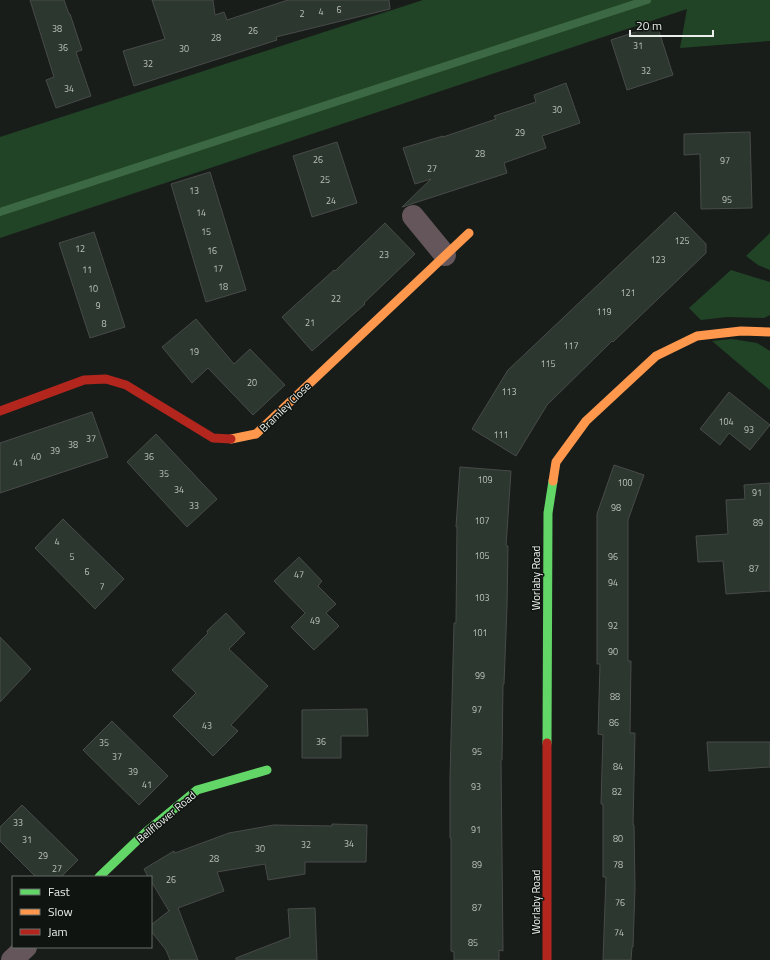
<svg xmlns="http://www.w3.org/2000/svg" width="770" height="960" viewBox="0 0 770 960" font-family="'Titillium Web',sans-serif">
<style>
.green{fill:#214427}
.lines{fill:none;stroke-linecap:round;stroke-linejoin:round}
.stream{stroke:#3c6943;stroke-width:8}
.building{fill:#2c372f;stroke:#484b49}
.street{stroke:#64565b;stroke-width:22}
.fast{stroke:#63d668;stroke-width:9}
.slow{stroke:#ff974d;stroke-width:9}
.jam{stroke:#b3261e;stroke-width:9}
.labels{text-anchor:middle;dominant-baseline:central;stroke-width:3;stroke-linejoin:round;paint-order:stroke}
.number-label{font-size:9px;fill:#bbc1bc}
.street-label{font-size:11px;fill:#ebefeb;stroke:#0f1410}
</style>
<rect width="100%" height="100%" fill="#191d1a"/>
<g class="green">
<polygon points="423,0 770,0 770,41 680,48 687,9 0,238 0,137"/>
<polygon points="770,233 770,270 758,265 746,256"/>
<polygon points="731,270 770,282 770,315 764,318 727,317 701,320 689,308"/>
<polygon points="732,339 757,343 770,351 770,390 712,341"/>
</g>
<g class="lines">
<polyline class="stream" points="0,212 647,0"/>
</g>
<g class="building">
<polygon points="30,0 64,0 69,14 70,14 82,50 76,52 91,96 56,108 46,80 54,77"/>
<polygon points="152,0 213,0 215,15 224,12 227,20 288,0 389,0 390,9 276,37 277,40 134,86 123,51 165,39"/>
<polygon points="657,25 673,75 627,90 611,40"/>
<polygon points="566,83 580,123 542,136 546,148 504,163 507,173 402,207 431,179 415,184 403,148 443,136 443,137 496,119 494,116 536,102 534,95"/>
<polygon points="750,132 752,208 701,209 700,154 684,155 684,134"/>
<polygon points="337,142 357,203 312,217 293,156"/>
<polygon points="210,172 246,290 206,302 171,184"/>
<polygon points="675,212 706,244 706,253 613,342 612,341 547,405 516,456 472,429 508,370"/>
<polygon points="385,223 415,254 364,303 365,304 312,351 282,317 334,270 335,271"/>
<polygon points="94,232 125,327 90,338 59,243"/>
<polygon points="196,319 234,364 250,349 285,385 253,415 208,368 192,383 162,347"/>
<polygon points="729,392 770,425 750,450 729,433 720,445 700,429"/>
<polygon points="92,412 108,457 0,493 0,443"/>
<polygon points="156,434 217,499 187,527 127,462"/>
<polygon points="614,465 644,475 628,520 628,661 631,661 630,733 635,733 633,825 634,825 635,888 633,947 632,947 631,960 603,960 606,877 603,877 603,804 601,804 603,735 598,734 600,664 597,664 597,514"/>
<polygon points="460,467 511,471 506,546 508,546 507,606 504,684 503,684 502,760 501,760 503,951 499,950 499,960 454,960 454,952 451,951 451,838 450,838 450,778 454,623 456,623 457,527 456,527"/>
<polygon points="770,483 770,591 726,594 723,561 698,562 696,536 728,534 726,500 745,499 744,485"/>
<polygon points="63,519 124,579 95,609 35,548"/>
<polygon points="299,557 322,581 318,586 336,604 326,613 339,626 314,650 291,627 305,613 274,581"/>
<polygon points="226,613 245,633 229,649 268,686 231,725 238,731 213,756 173,716 196,693 172,670 208,633 207,631"/>
<polygon points="0,637 31,669 0,702"/>
<polygon points="367,709 368,736 341,736 341,758 302,758 302,710"/>
<polygon points="112,721 168,776 139,805 83,750"/>
<polygon points="707,742 770,742 770,767 709,771"/>
<polygon points="22,805 78,860 61,877 36,877 0,841 0,827"/>
<polygon points="332,824 367,825 366,862 305,862 305,874 268,880 265,864 217,872 224,891 178,908 198,960 170,960 166,950 151,931 151,925 170,910 169,911 151,881 151,877 148,877 144,869 174,851 175,853 229,833 274,825 332,826"/>
<polygon points="315,908 317,960 236,960 236,958 290,937 288,909"/>
</g>
<g class="lines">
<g class="street">
<polyline points="413,216 445,255"/>
<polyline points="12,960 26,947"/>
</g>
<g class="fast">
<polyline points="547,743 548,513 553,481"/>
<polyline points="99,877 146,832 197,790 267,770"/>
</g>
<g class="slow">
<polyline points="231,439 256,434 469,233"/>
<polyline points="553,481 556,462 586,421 656,356 697,336 741,331 770,332"/>
</g>
<g class="jam">
<polyline points="0,411 84,380 106,379 126,385 213,438 231,439"/>
<polyline points="547,960 547,743"/>
</g>
</g>
<g class="labels">
<g class="number-label">
<text x="339" y="9">6</text>
<text x="321" y="11">4</text>
<text x="302" y="13">2</text>
<text x="57" y="28">38</text>
<text x="253" y="30">26</text>
<text x="216" y="37">28</text>
<text x="638" y="45">31</text>
<text x="63" y="47">36</text>
<text x="184" y="48">30</text>
<text x="148" y="63">32</text>
<text x="646" y="70">32</text>
<text x="69" y="88">34</text>
<text x="557" y="109">30</text>
<text x="520" y="132">29</text>
<text x="480" y="153">28</text>
<text x="318" y="159">26</text>
<text x="725" y="160">97</text>
<text x="432" y="168">27</text>
<text x="325" y="179">25</text>
<text x="194" y="190">13</text>
<text x="727" y="199">95</text>
<text x="331" y="200">24</text>
<text x="201" y="212">14</text>
<text x="206" y="231">15</text>
<text x="682" y="240">125</text>
<text x="80" y="248">12</text>
<text x="212" y="250">16</text>
<text x="384" y="254">23</text>
<text x="658" y="259">123</text>
<text x="218" y="268">17</text>
<text x="87" y="269">11</text>
<text x="223" y="286">18</text>
<text x="93" y="288">10</text>
<text x="628" y="292">121</text>
<text x="336" y="298">22</text>
<text x="98" y="305">9</text>
<text x="604" y="311">119</text>
<text x="310" y="322">21</text>
<text x="104" y="323">8</text>
<text x="571" y="345">117</text>
<text x="194" y="351">19</text>
<text x="548" y="363">115</text>
<text x="252" y="382">20</text>
<text x="509" y="391">113</text>
<text x="726" y="421">104</text>
<text x="749" y="429">93</text>
<text x="501" y="434">111</text>
<text x="91" y="438">37</text>
<text x="73" y="444">38</text>
<text x="55" y="450">39</text>
<text x="36" y="456">40</text>
<text x="149" y="456">36</text>
<text x="18" y="462">41</text>
<text x="164" y="473">35</text>
<text x="485" y="479">109</text>
<text x="625" y="482">100</text>
<text x="179" y="489">34</text>
<text x="757" y="492">91</text>
<text x="194" y="505">33</text>
<text x="616" y="507">98</text>
<text x="482" y="520">107</text>
<text x="758" y="522">89</text>
<text x="57" y="541">4</text>
<text x="482" y="555">105</text>
<text x="72" y="556">5</text>
<text x="613" y="556">96</text>
<text x="754" y="568">87</text>
<text x="87" y="571">6</text>
<text x="299" y="574">47</text>
<text x="613" y="582">94</text>
<text x="102" y="586">7</text>
<text x="482" y="597">103</text>
<text x="315" y="620">49</text>
<text x="613" y="625">92</text>
<text x="480" y="632">101</text>
<text x="613" y="651">90</text>
<text x="480" y="675">99</text>
<text x="615" y="696">88</text>
<text x="477" y="709">97</text>
<text x="614" y="722">86</text>
<text x="207" y="725">43</text>
<text x="321" y="741">36</text>
<text x="104" y="742">35</text>
<text x="477" y="751">95</text>
<text x="117" y="756">37</text>
<text x="618" y="766">84</text>
<text x="133" y="771">39</text>
<text x="147" y="784">41</text>
<text x="476" y="786">93</text>
<text x="617" y="791">82</text>
<text x="18" y="822">33</text>
<text x="476" y="829">91</text>
<text x="618" y="838">80</text>
<text x="27" y="839">31</text>
<text x="349" y="843">34</text>
<text x="306" y="844">32</text>
<text x="260" y="848">30</text>
<text x="43" y="855">29</text>
<text x="214" y="858">28</text>
<text x="477" y="864">89</text>
<text x="618" y="864">78</text>
<text x="57" y="868">27</text>
<text x="171" y="879">26</text>
<text x="620" y="902">76</text>
<text x="477" y="907">87</text>
<text x="619" y="932">74</text>
<text x="473" y="942">85</text>
</g>
<g class="street-label">
<text transform="translate(285 407) rotate(-44)">Bramley Close</text>
<text transform="translate(536 578) rotate(-90)">Worlaby Road</text>
<text transform="translate(166 817) rotate(-40)">Bellflower Road</text>
<text transform="translate(536 902) rotate(-90)">Worlaby Road</text>
</g>
</g>
<rect x="12" y="876" width="140" height="72" fill="#0f1410" stroke="#676c68"/>
<rect x="20" y="889" width="20" height="6" fill="#63d668" stroke="#676c68"/>
<text x="48" y="896" font-size="12" fill="#ebefeb">Fast</text>
<rect x="20" y="909" width="20" height="6" fill="#ff974d" stroke="#676c68"/>
<text x="48" y="916" font-size="12" fill="#ebefeb">Slow</text>
<rect x="20" y="929" width="20" height="6" fill="#b3261e" stroke="#676c68"/>
<text x="48" y="936" font-size="12" fill="#ebefeb">Jam</text>
<path d="M630 30v6h83v-6" fill="none" stroke="#ebefeb" stroke-width="2"/>
<text x="636" y="30" font-size="12" fill="#ebefeb" stroke="#0f1410" stroke-width="3" paint-order="stroke">20 m</text>
</svg>
